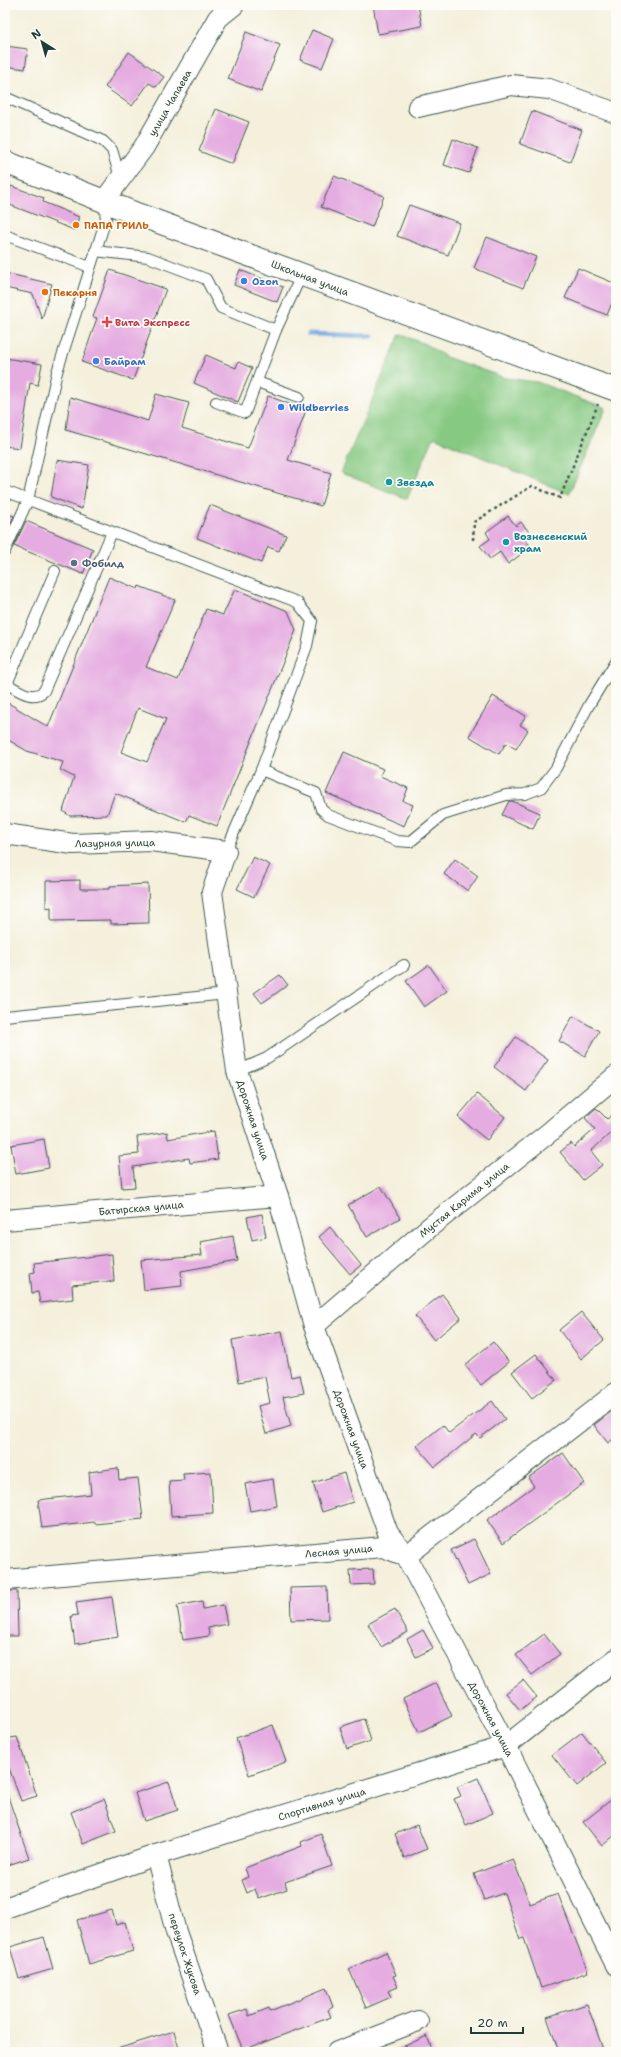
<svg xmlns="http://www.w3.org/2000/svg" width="621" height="2057" viewBox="0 0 621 2057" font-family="'Shantell Sans',sans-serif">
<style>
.green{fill:#86c982;stroke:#52835b}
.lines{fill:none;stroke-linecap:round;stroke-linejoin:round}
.stream{stroke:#71a7df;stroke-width:5}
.building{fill:#e5ace1;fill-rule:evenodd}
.lane-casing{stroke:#3f584d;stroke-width:12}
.street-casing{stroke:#3f584d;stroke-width:22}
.secondary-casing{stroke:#3f584d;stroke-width:24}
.path{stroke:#3f584d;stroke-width:2.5;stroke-dasharray:3 3;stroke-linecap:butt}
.lane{stroke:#fff;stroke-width:10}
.street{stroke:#fff;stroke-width:20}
.secondary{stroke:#fff;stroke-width:22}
.food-dot{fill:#e8710a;stroke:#fdfcf7;stroke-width:1.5}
.shop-dot{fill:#3f7fe0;stroke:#fdfcf7;stroke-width:1.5}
.health-dot{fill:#e0444e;stroke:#fdfcf7;stroke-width:1.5}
.culture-dot{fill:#0f9aa8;stroke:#fdfcf7;stroke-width:1.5}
.service-dot{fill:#5c6f8a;stroke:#fdfcf7;stroke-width:1.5}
.labels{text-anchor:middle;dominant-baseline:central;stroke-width:3.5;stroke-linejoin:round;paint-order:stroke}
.street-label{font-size:10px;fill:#1f3d34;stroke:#fdfcf7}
.food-label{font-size:10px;font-weight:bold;fill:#c56008;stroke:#fdfcf7;text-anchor:start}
.shop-label{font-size:10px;font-weight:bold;fill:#366cbe;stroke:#fdfcf7;text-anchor:start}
.health-label{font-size:10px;font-weight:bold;fill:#be3a42;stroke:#fdfcf7;text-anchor:start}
.culture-label{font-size:10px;font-weight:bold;fill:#0d838f;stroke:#fdfcf7;text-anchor:start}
.service-label{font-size:10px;font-weight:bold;fill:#4e5e75;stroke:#fdfcf7;text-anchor:start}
</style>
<rect width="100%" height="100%" fill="#fdfcf7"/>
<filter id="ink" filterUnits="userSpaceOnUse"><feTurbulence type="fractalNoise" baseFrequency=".025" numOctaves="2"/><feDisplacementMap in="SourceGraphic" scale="8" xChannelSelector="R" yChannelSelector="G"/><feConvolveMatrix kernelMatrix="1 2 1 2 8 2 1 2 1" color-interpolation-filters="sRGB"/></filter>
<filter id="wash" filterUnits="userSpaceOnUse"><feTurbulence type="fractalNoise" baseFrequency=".012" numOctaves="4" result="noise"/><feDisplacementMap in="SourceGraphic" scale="16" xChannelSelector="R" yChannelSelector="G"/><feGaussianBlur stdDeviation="0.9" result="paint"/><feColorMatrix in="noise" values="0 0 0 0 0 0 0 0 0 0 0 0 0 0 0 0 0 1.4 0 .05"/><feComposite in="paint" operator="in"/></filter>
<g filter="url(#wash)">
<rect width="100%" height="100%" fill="#f4f0dc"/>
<polygon class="green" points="400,334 425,344 446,357 505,378 537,382 606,408 569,494 434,437 407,499 341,473"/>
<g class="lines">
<polyline class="stream" points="309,334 372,336"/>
</g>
<g id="blocks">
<g class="building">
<polygon points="373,5 418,5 422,26 378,34"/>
<polygon points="312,30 334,39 322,68 300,60"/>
<polygon points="246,32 280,45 261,92 228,79"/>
<polygon points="5,46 28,49 25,69 5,66"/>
<polygon points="129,52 164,77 156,87 149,83 132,106 105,87"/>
<polygon points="216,109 249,122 232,164 199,151"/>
<polygon points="532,111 582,130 570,162 520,144"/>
<polygon points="453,139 478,148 469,173 444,165"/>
<polygon points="334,176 384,196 372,227 321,207"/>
<polygon points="11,186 44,198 43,202 79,217 74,230 5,203"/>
<polygon points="409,205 460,223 448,255 397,236"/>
<polygon points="487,237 536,257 523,288 474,268"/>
<polygon points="578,268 616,284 616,293 607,315 565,298"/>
<polygon points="110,270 166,289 133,380 82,362 97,318 93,317"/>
<polygon points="240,270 283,287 277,302 234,285"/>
<polygon points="5,273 52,284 42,319 33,294 5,288"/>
<polygon points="206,355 236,368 238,362 252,368 238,402 194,383"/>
<polygon points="5,358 42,364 38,385 30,383 20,448 5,446"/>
<polygon points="156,394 189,403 182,428 248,448 268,396 306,410 288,460 331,473 321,506 66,430 70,397 148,421"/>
<polygon points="57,460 89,465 82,509 51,497"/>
<polygon points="210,505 286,535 279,551 268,547 261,563 197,538"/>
<polygon points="5,513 14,516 5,535"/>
<polygon points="508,516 516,526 521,522 529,532 523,537 531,547 508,564 500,552 490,559 480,546 490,539 486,532"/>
<polygon points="26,521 93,549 83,574 14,546"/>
<path d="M109 577 138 589 139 586 175 600 146 667 178 680 206 609 223 615 235 589 288 611 296 630 217 826 189 815 186 822 115 793 107 815 70 816 63 811 74 777 60 770 63 762 27 751 5 738V701L48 727ZM138 708 166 719 147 762 121 752Z"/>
<polygon points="493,696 526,716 520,725 528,730 516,749 506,743 499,754 469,736"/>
<polygon points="344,752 383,769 380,776 408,788 403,801 413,805 404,826 326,793"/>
<polygon points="509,801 512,801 540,813 533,829 502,815"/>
<polygon points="253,857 270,865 254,897 237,889"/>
<polygon points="455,859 478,876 468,891 444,874"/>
<polygon points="80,880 80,889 110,889 110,886 148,884 149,923 111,924 111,920 51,921 51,907 46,908 46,881"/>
<polygon points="429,965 447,991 424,1007 406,981"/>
<polygon points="280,975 288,985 262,1003 254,993"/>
<polygon points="573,1016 599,1031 585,1056 559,1041"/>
<polygon points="516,1037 548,1060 526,1091 494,1067"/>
<polygon points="477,1094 505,1117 487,1140 458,1117"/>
<polygon points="596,1108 607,1119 616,1112 616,1128 591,1151 602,1165 583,1180 560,1152 571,1143 574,1147 595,1129 585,1118"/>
<polygon points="214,1131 218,1159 190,1163 189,1158 133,1167 135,1187 122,1188 119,1156 139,1154 137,1137 167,1132 168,1139"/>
<polygon points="44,1139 49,1168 16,1174 11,1145"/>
<polygon points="381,1186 400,1218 367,1237 348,1205"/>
<polygon points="262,1214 266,1237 252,1240 247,1217"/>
<polygon points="330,1227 361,1265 350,1274 319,1237"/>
<polygon points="233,1236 237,1261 181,1271 182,1286 144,1290 141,1260 202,1255 200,1242"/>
<polygon points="112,1254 114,1281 72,1285 73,1299 40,1303 38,1292 32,1293 30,1273 35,1272 34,1263"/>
<polygon points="442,1294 461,1318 434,1340 415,1316"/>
<polygon points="581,1312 604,1340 581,1359 559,1330"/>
<polygon points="282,1331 291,1377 300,1375 304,1393 283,1397 291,1426 266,1434 258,1406 270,1403 265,1377 239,1382 232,1340"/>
<polygon points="493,1342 509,1362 481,1385 465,1365"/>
<polygon points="536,1354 556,1380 532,1398 512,1372"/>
<polygon points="492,1401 505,1419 480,1438 476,1434 435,1467 417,1446 443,1425 449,1433"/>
<polygon points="616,1408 616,1437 608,1443 594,1425"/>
<polygon points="563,1453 584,1483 503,1543 487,1520 534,1486 528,1478"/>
<polygon points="118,1468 119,1480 138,1478 143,1519 95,1524 95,1522 42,1528 38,1500 91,1494 89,1472"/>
<polygon points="211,1472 213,1513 171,1516 169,1481 184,1480 183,1474"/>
<polygon points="344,1473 353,1502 322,1512 313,1483"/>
<polygon points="273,1479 277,1506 250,1511 245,1484"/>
<polygon points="474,1539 491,1574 468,1585 451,1550"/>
<polygon points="373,1569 374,1584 351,1585 350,1570"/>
<polygon points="327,1587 328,1619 291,1620 290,1588"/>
<polygon points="5,1591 17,1591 18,1636 5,1636"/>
<polygon points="112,1597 118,1637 75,1644 71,1616 78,1615 76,1602"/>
<polygon points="202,1601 203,1609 223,1605 227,1624 208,1628 209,1636 183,1640 177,1606"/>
<polygon points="395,1609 408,1632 381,1647 368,1624"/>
<polygon points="423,1630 433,1648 416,1657 407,1639"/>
<polygon points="544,1634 560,1654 532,1675 516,1655"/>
<polygon points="523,1680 537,1697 520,1710 506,1693"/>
<polygon points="436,1683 452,1716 419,1732 403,1699"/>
<polygon points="364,1719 371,1741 347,1749 340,1727"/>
<polygon points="273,1725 286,1762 249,1775 236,1738"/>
<polygon points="582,1732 606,1763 577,1786 552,1755"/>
<polygon points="17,1737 37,1796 21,1801 5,1757 5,1739"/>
<polygon points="478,1778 493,1813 466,1825 454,1799 461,1796 457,1787"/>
<polygon points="169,1782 178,1810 144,1821 135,1793"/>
<polygon points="5,1794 7,1794 29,1858 5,1866"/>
<polygon points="616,1796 616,1834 602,1846 583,1822"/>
<polygon points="104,1799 116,1831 83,1844 71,1812"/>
<polygon points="417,1825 427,1849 404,1858 395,1834"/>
<polygon points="321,1834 332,1866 285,1882 287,1889 259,1899 255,1889 247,1893 242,1880 248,1877 245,1868 302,1846 301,1842"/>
<polygon points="513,1859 530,1904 558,1894 588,1972 541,1988 524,1938 520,1939 504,1893 484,1900 474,1874"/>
<polygon points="112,1910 116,1925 125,1922 133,1951 89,1964 77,1920"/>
<polygon points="44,1937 53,1969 19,1979 10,1947"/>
<polygon points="386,1952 396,1975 393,1976 398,1987 388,1991 391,1997 366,2008 349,1969"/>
<polygon points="326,1988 333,2007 328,2010 331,2017 243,2050 229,2015 247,2009 249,2016 269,2008 270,2011"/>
<polygon points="587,2004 604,2052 559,2052 547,2017"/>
<polygon points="174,2031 180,2052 118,2052 117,2049"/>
<polygon points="427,2036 433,2052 391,2052"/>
</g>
</g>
</g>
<g filter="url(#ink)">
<use href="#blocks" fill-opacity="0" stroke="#3f584d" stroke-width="1"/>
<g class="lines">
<g class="lane-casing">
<g id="lane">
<polyline points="5,97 103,141 112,150 120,177"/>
<polyline points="5,235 90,267"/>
<polyline points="95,251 148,257 206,279 221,308 276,330 302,274"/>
<polyline points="257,382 299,397"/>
<polyline points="216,402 245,413 276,330"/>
<polyline points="5,491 297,602 312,621 307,646 261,770 226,851"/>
<polyline points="5,551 28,500 57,372 106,219 104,201"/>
<path d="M5 683C17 689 32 702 44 691L112 532"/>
<polyline points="7,684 55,571"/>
<polyline points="261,770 316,793 321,809 328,815 397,841 410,842 443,815 506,795 525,794 541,788 556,768 589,705 616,661"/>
<polyline points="5,1016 227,994"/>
<polyline points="237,1071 267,1058 404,965"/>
</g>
</g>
<g class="street-casing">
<g id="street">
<polyline points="418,107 511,85 549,89 616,113"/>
<polyline points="104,201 144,147 218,18 234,5"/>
<polyline points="5,834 73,844 151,841 226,851 212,892 237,1071 278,1196 314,1326 388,1533 406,1556 506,1746 616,1965"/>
<polyline points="5,1220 278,1196"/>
<polyline points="314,1326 431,1226 551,1131 616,1076"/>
<polyline points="5,1580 383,1547 406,1556 616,1393"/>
<polyline points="156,1855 176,1932 218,2052"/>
<polyline points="5,1908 156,1855 506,1746 616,1659"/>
<polyline points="337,2052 418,2021"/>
</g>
</g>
<g class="secondary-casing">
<polyline id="secondary" points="5,162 134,213 616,390"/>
</g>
<polyline class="path" points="473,540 474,522 532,486 560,498 598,404"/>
<use href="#lane" class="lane"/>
<use href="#street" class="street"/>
<use href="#secondary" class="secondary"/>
</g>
</g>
<g class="food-dot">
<circle cx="76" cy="225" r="4"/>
<circle cx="45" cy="292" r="4"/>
</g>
<g class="shop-dot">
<circle cx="244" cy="281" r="4"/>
<circle cx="96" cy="361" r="4"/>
<circle cx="281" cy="407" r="4"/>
</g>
<path class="health-dot" d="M105 316h4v4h4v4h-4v4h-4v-4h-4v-4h4z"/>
<g class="culture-dot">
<circle cx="389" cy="482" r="4"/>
<circle cx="506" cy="542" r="4"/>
</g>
<circle class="service-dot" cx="74" cy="563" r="4"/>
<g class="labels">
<g class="street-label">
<text transform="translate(170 103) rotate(-60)">улица Чапаева</text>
<text transform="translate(310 278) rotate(21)">Школьная улица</text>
<text transform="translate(115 843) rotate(-1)">Лазурная улица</text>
<text transform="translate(253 1120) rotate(72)">Дорожная улица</text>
<text transform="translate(464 1200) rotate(-39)">Мустая Карима улица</text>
<text transform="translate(141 1208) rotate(-5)">Батырская улица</text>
<text transform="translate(351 1429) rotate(70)">Дорожная улица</text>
<text transform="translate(339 1551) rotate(-5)">Лесная улица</text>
<text transform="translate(491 1719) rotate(62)">Дорожная улица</text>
<text transform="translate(322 1804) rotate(-17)">Спортивная улица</text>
<text transform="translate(185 1954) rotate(72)">переулок Жукова</text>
</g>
<g class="food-label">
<text x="84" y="225">ПАПА ГРИЛЬ</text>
<text x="53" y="292">Пекарня</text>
</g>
<g class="shop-label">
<text x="252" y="281">Ozon</text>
<text x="104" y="361">Байрам</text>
<text x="289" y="407">Wildberries</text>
</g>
<g class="health-label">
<text x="115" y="322">Вита Экспресс</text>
</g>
<g class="culture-label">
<text x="397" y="482">Звезда</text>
<text x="514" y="536">Вознесенский<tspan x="514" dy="12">храм</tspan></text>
</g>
<g class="service-label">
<text x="82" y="563">Фобилд</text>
</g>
</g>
<rect width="621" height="2057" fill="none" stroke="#fdfcf7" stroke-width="20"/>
<g transform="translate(42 42) rotate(323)" stroke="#fdfcf7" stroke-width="3" paint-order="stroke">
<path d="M0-3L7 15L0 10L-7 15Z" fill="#1f3d34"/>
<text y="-6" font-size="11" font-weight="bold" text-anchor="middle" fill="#1f3d34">N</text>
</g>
<path d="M471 2027v6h52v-6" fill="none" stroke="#1f3d34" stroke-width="2"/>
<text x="477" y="2027" font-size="12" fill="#1f3d34" stroke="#fdfcf7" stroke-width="3" paint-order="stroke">20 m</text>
</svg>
